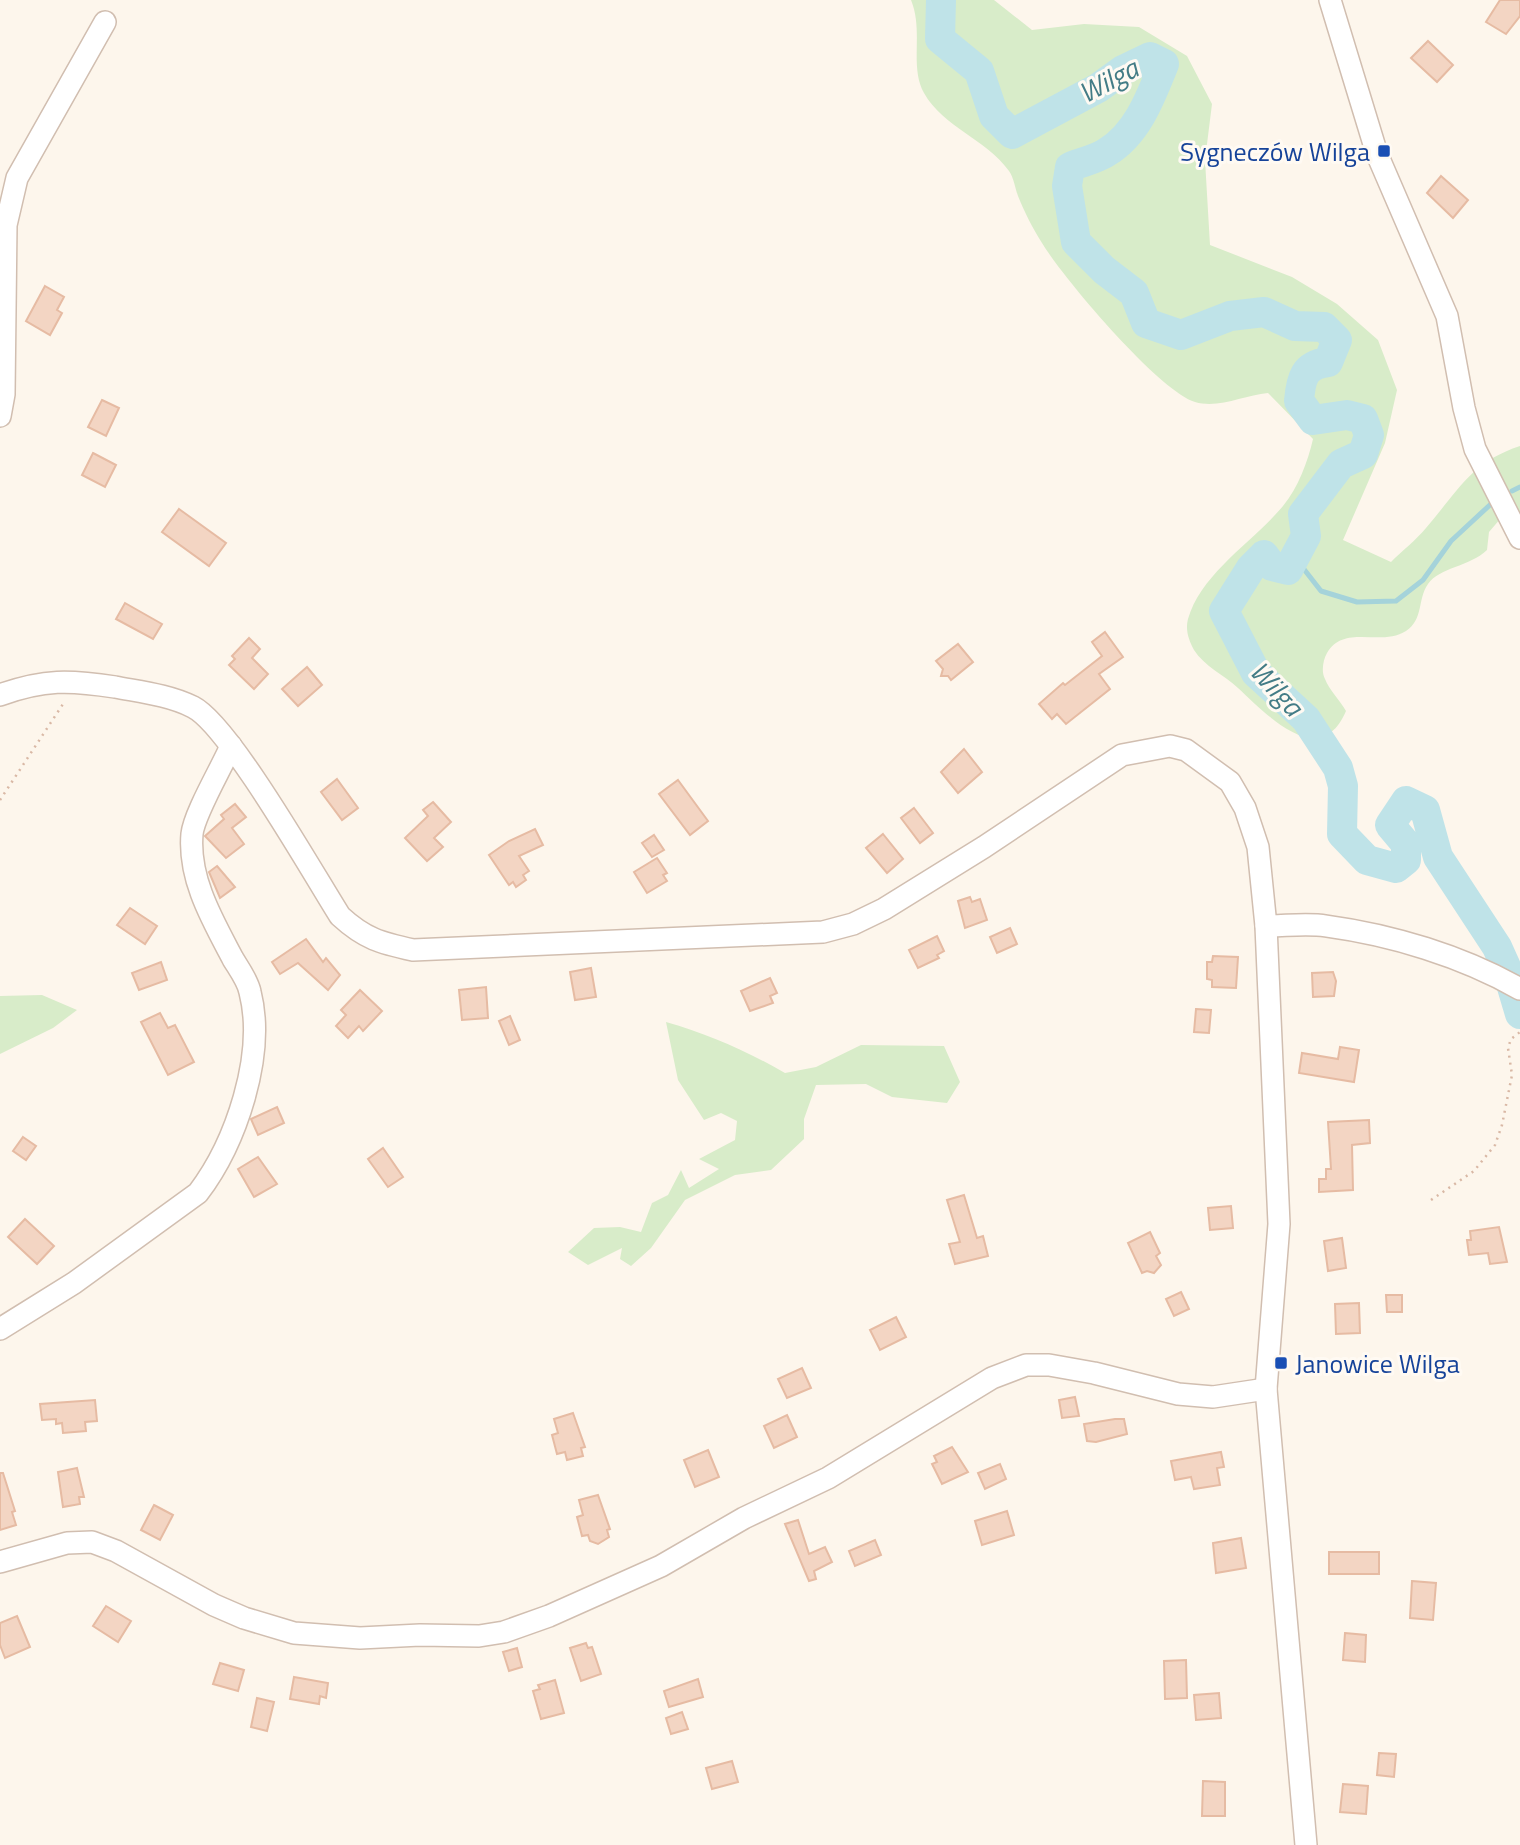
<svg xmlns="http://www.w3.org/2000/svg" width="1520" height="1845" viewBox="0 0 1520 1845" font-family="'Titillium Web',sans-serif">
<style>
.green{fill:#d8ecc9}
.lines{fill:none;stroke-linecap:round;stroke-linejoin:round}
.stream{stroke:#a5d3da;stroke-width:5}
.river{stroke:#bfe3e8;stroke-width:30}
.building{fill:#f3d5c3;stroke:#e6bba3;stroke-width:2}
.minor-casing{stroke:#d1beb0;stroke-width:24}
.path{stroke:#d9b8a5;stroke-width:2.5;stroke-dasharray:2 5;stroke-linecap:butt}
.minor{stroke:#fff;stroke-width:21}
.transit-dot{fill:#1a4fb4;stroke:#fffaf3;stroke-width:2.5}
.labels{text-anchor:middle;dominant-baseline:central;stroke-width:6;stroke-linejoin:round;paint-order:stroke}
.transit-label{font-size:26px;fill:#164399;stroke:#fffaf3;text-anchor:end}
.water-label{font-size:28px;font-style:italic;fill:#437c86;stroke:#fffaf3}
</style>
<rect width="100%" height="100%" fill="#fdf6ec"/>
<g class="green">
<path d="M911 0H994L1032 30 1084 24 1139 27 1187 56 1212 104 1205 160 1210 245 1292 277 1337 304 1378 340 1397 390 1385 443 1343 540 1391 562C1402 551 1416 540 1426 528 1458 491 1471 462 1520 446V521L1501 518 1489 532 1487 550C1469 567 1440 567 1428 584 1417 600 1424 619 1406 631 1381 647 1344 624 1327 653 1323 660 1321 672 1325 679 1329 690 1340 700 1346 711 1320 772 1266 714 1238 688 1224 675 1204 666 1194 650 1189 641 1185 630 1188 619 1201 573 1254 541 1283 506 1298 488 1308 461 1313 439L1268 393C1244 395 1219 409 1195 402 1159 391 1063 278 1042 243 1033 229 1024 211 1018 196 1015 188 1014 178 1009 171 986 139 943 127 924 93 909 66 924 32 911 0Z"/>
<polygon points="42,995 77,1010 53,1028 0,1054 0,996"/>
<path d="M666 1022C708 1034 747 1051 785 1073L816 1067 861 1045 944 1046 960 1082 947 1103 892 1097 866 1084 816 1085 804 1119V1139L771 1170 735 1175 685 1200 651 1248 631 1266 620 1259 622 1248 588 1265 568 1252 594 1228 620 1227 641 1232 652 1203 668 1195 681 1170 689 1188 719 1169 699 1159 735 1140 737 1121 721 1113 704 1120 678 1080Z"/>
</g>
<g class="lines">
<g class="stream">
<polyline points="1512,491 1520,487"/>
<polyline points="1296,559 1321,591 1357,602 1396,601 1423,580 1451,541 1492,503"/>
</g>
<path class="river" d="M941 0 940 39 979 71 994 116 1012 134 1098 88 1123 70 1150 57 1164 64C1151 96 1138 133 1107 152 1097 159 1082 162 1070 167L1067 186 1076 242 1104 270 1134 293 1146 323 1181 335 1230 316 1264 312 1295 326 1324 327 1337 340 1328 362C1304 365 1301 378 1299 401L1313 420 1347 415 1363 419 1369 435 1363 454 1341 464 1303 514 1306 536 1288 570 1272 566 1264 555 1251 568 1224 611 1256 673 1306 719 1338 768 1343 786 1342 834 1367 860 1396 868 1406 860V844L1390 825 1406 801 1425 810 1438 857 1497 947 1506 967 1520 1014"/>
</g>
<g class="building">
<polygon points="1500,0 1520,0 1520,16 1506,34 1486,22"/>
<polygon points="1428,41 1453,65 1437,82 1411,58"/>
<polygon points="1441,176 1468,200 1453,218 1427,193"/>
<polygon points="45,286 64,297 57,310 62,313 50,335 26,321"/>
<polygon points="102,400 119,408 106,436 88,427"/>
<polygon points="93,453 116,465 105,487 82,475"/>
<polygon points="179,509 226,543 209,566 162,532"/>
<polygon points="125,603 162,624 153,639 116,619"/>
<polygon points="1105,632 1123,657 1099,674 1110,689 1066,724 1057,714 1052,719 1039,704 1063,683 1065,685 1102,656 1092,642"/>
<polygon points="249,638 260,649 252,658 268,674 254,689 229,665 235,659 232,656"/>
<polygon points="958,644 973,662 951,680 948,676 941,676 943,669 936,661"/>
<polygon points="307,667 322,685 298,706 282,689"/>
<polygon points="964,749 982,772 958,793 941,772"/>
<polygon points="337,779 358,808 342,820 321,792"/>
<polygon points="678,780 708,821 690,835 659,794"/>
<polygon points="433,802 451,822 434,838 443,847 427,861 405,838 428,816 423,810"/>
<polygon points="235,804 246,817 232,828 244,844 226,858 205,836 224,819 221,815"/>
<polygon points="914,808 933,833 920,843 901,818"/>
<polygon points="535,829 543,845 519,856 529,871 523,875 526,880 516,887 513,882 509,885 489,855 509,841"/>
<polygon points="883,834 903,859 887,873 866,848"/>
<polygon points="654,835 664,850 652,857 642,843"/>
<polygon points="657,858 667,873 663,875 667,881 647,893 634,872"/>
<polygon points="217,866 235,887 220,898 209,872"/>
<polygon points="970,897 972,902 980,899 987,920 965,928 958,901"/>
<polygon points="130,908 157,926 145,944 117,925"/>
<polygon points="1010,928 1017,944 997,953 990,937"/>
<polygon points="937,936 944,951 937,955 939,958 918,968 909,950"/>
<polygon points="306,939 323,962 326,958 340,975 328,990 298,963 280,974 272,962"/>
<polygon points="1213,956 1238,957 1236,988 1212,987 1212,980 1207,979 1207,962 1212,962"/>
<polygon points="161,962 167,980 139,990 132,973"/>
<polygon points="591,968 596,997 575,1000 570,972"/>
<polygon points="1333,972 1336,981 1334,996 1313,997 1312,973"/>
<polygon points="770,978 777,993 770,996 773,1003 750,1011 741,991"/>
<polygon points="486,987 488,1018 462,1020 459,990"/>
<polygon points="360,990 382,1011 363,1031 359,1026 348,1038 336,1026 346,1015 341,1010"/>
<polygon points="1196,1009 1211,1010 1209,1033 1194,1032"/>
<polygon points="160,1013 168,1028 175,1025 194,1062 168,1075 141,1022"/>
<polygon points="510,1016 520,1040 509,1045 499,1021"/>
<polygon points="1340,1047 1359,1050 1354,1082 1299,1073 1302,1053 1338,1059"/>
<polygon points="277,1107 284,1123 258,1135 251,1119"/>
<polygon points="1369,1120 1370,1143 1352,1145 1353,1190 1319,1192 1319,1179 1326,1179 1326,1169 1331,1169 1328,1122"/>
<polygon points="23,1137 36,1146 26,1160 13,1151"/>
<polygon points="383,1148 403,1177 388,1187 368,1159"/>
<polygon points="258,1157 277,1184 254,1197 238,1169"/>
<polygon points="964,1195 977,1238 983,1236 988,1256 955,1264 949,1244 960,1242 947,1200"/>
<polygon points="1231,1206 1233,1228 1210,1230 1208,1208"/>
<polygon points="25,1219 54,1246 37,1264 8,1237"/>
<polygon points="1499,1227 1507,1262 1490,1264 1488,1253 1469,1255 1467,1240 1471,1240 1470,1231"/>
<polygon points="1150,1232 1160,1253 1156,1256 1161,1265 1154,1273 1147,1271 1142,1273 1128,1243"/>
<polygon points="1342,1238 1346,1268 1328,1271 1324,1241"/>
<polygon points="1181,1292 1189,1309 1174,1316 1166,1299"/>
<polygon points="1386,1295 1402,1295 1402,1312 1387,1312"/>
<polygon points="1359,1303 1360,1333 1336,1334 1335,1304"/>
<polygon points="896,1317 906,1337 880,1350 870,1330"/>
<polygon points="802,1368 811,1388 787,1398 778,1379"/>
<polygon points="1075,1397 1079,1416 1062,1418 1059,1400"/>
<polygon points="95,1400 97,1421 85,1422 86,1431 63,1433 62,1423 56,1424 56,1419 42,1420 40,1404"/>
<polygon points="573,1413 585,1447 581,1448 583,1456 567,1460 565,1452 557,1454 552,1435 558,1433 554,1419"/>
<polygon points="787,1415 797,1437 774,1448 764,1426"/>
<polygon points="1115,1419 1124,1419 1127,1434 1096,1442 1087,1441 1084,1424"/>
<polygon points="952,1447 968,1472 942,1484 932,1464 937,1462 934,1456"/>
<polygon points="708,1450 719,1477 695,1487 684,1460"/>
<polygon points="1221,1452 1224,1467 1217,1468 1220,1485 1194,1489 1191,1477 1175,1480 1171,1461"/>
<polygon points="1000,1464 1006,1479 985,1489 978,1473"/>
<polygon points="77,1468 84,1497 79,1497 80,1504 63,1507 58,1472"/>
<polygon points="0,1473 3,1473 15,1511 12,1512 16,1525 0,1530"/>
<polygon points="598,1495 610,1529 607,1530 609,1537 598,1544 590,1541 588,1535 582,1536 577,1517 583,1515 579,1500"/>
<polygon points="154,1505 173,1515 160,1540 141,1530"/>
<polygon points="1007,1511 1014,1535 982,1545 975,1521"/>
<polygon points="798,1520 809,1554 825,1547 832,1562 814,1571 816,1579 809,1581 785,1524"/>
<polygon points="1241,1538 1246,1568 1216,1573 1213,1543"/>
<polygon points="875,1540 881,1555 855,1566 849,1551"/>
<rect x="1329" y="1552" width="50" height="22"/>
<polygon points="1412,1581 1436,1583 1433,1620 1410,1618"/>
<polygon points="106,1606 131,1621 118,1642 93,1626"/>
<polygon points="17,1616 30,1647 5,1658 0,1645 0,1623"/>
<polygon points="1345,1633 1366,1635 1365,1662 1343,1660"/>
<polygon points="586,1643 588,1648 592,1647 601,1674 581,1681 570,1648"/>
<polygon points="517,1648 522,1667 509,1671 503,1652"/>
<polygon points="1186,1660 1187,1698 1165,1699 1164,1661"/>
<polygon points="220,1663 244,1670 238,1691 213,1684"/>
<polygon points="294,1677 328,1683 326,1698 320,1696 319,1704 290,1699"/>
<polygon points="698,1679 703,1697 669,1707 664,1691"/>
<polygon points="555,1680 564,1713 541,1719 533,1691 540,1689 538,1685"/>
<polygon points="1219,1693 1221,1718 1196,1720 1194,1695"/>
<polygon points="257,1698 274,1702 267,1731 251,1727"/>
<polygon points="682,1712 688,1729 671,1734 666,1718"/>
<polygon points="1379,1753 1396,1754 1394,1777 1377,1775"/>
<polygon points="732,1761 738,1782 712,1789 706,1768"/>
<polygon points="1203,1781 1225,1782 1225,1816 1202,1816"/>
<polygon points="1343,1784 1368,1786 1366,1814 1340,1812"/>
</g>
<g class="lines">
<g class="minor-casing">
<g id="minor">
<polyline points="1330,0 1377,154 1447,316 1464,408 1475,449 1520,538"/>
<polyline points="0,416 4,394 6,225 17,178 105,22"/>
<path d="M0 695C44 679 70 680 115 687 141 692 169 695 193 707 229 725 314 875 340 916 365 939 381 943 413 950L823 932 853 924 884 909 984 847 1122 755 1170 746 1186 750 1230 782 1245 808 1258 847 1266 926 1279 1224 1266 1389 1306 1845"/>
<path d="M1266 926C1286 926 1307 923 1326 926 1392 935 1462 956 1520 989"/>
<path d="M0 1329 74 1283 198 1193C236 1143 266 1055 250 992 248 981 239 969 233 959 213 921 188 879 192 834 194 814 222 767 231 746"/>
<polyline points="0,1562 67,1543 92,1542 116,1551 214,1605 244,1618 294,1633 360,1638 420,1635 479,1636 504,1632 549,1616 661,1566 744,1518 828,1478 992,1378 1026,1365 1049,1365 1094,1373 1178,1394 1213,1397 1266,1389"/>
</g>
</g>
<g class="path">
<polyline points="0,800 65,701"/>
<polyline points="1431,1200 1474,1171 1495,1145 1502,1125 1512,1075 1508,1048 1511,1039 1520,1032"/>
</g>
<use href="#minor" class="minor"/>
</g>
<g class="transit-dot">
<rect x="1377" y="144" width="14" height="14" rx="3.5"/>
<rect x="1274" y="1356" width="14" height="14" rx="3.5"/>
</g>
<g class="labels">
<g class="transit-label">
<text x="1370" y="151">Sygneczów Wilga</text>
<text x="1295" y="1363" text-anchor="start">Janowice Wilga</text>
</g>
<g class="water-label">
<text transform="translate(1108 80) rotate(-28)">Wilga</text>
<text transform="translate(1277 688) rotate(47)">Wilga</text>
</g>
</g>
</svg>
